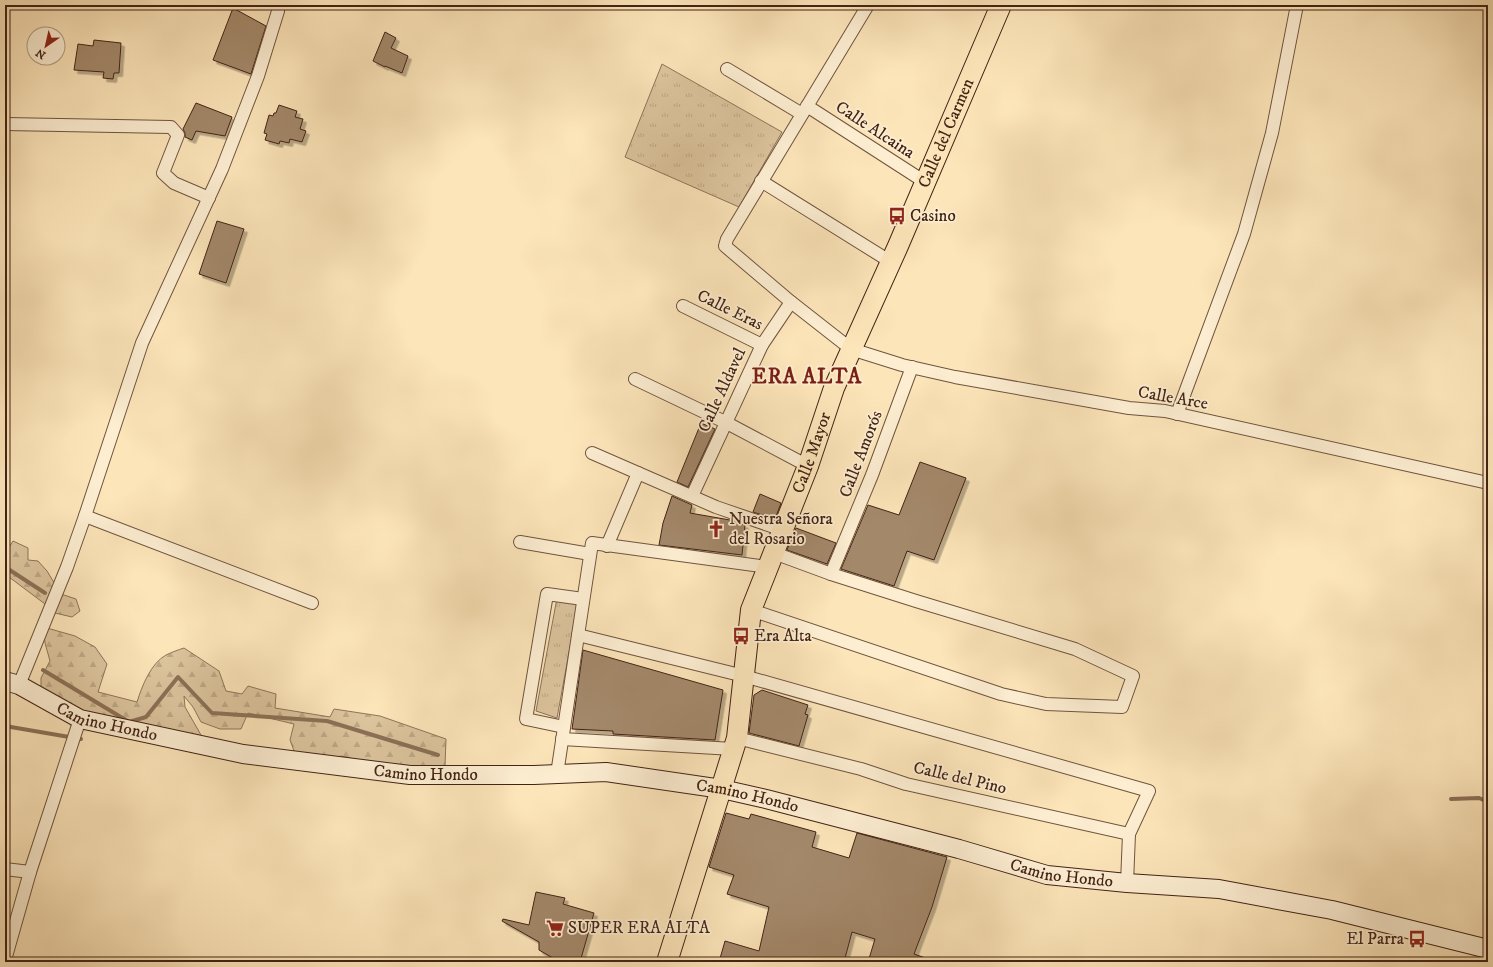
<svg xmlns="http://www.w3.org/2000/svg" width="1493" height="967" viewBox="0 0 1493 967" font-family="'IM FELL DW Pica',serif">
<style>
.forest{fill:url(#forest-firs);stroke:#8f7459}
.park{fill:url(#park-tufts);stroke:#8f7459}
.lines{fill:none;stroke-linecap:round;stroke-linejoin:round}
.stream{stroke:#8c7056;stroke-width:4}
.building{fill:#a3886a;stroke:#422315;filter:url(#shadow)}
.minor-casing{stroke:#70543e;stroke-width:14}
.secondary-casing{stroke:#422315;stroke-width:20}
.primary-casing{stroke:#422315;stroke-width:22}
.minor{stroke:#fdeed2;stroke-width:12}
.secondary{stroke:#fdeed2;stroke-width:18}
.primary{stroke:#fce5b9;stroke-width:20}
.labels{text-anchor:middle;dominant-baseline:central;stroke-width:3.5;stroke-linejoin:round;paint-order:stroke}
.street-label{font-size:17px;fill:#422315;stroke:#fdeed2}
.poi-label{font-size:17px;fill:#422315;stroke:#fdeed2;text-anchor:start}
.district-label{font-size:21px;font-weight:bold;letter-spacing:1px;fill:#7a1f14;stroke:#fdeed2}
</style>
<defs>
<pattern id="forest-firs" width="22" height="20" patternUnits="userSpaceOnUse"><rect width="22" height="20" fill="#dcc49d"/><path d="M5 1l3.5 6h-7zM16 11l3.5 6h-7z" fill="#bea886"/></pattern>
<pattern id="park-tufts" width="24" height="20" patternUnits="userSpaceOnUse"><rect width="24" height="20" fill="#dcc49d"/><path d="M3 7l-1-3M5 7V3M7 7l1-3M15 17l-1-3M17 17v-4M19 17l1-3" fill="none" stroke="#bea886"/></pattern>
<filter id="shadow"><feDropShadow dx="3.5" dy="3.5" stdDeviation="0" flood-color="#0004"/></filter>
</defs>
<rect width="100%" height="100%" fill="#fce5b9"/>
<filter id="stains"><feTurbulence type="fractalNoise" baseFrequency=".005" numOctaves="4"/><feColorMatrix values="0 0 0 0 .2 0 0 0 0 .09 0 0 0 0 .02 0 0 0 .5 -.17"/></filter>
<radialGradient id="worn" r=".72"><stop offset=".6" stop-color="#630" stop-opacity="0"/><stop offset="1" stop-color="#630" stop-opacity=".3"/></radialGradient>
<path class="forest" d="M13 541 28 548V560L38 561 47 571 61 594 76 599 80 611 72 617 55 613 47 628 75 636 95 647 107 664 98 692 137 702C142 686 151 663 166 655 172 652 178 650 184 648L219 671 226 691 242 694 248 686 276 694 275 708 330 717 334 709 380 716 446 739 445 766 422 770 384 766 341 756 328 761 296 756 290 740 294 724 248 713 241 729H220L201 722 193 707 184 696 185 707 201 735 199 742 81 715 41 687V678L50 661 45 643 44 632 53 610 5 574V549H8Z"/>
<g class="park">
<polygon points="662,64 782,132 739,207 625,157"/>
<polygon points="557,598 578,603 557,718 536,711"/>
</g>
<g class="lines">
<g class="stream">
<polyline points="5,567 45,593"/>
<polyline points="43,670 129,722 146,717 178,677 212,713 327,721 438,755"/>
<polyline points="5,726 81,739"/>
<polyline points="1451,799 1479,798 1488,802"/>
</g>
</g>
<g class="building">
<polygon points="233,8 266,26 251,74 213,60"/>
<polygon points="385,32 396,38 391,48 408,56 402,73 385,66 385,67 373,61"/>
<polygon points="94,40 121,43 119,73 114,73 113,79 103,78 104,72 74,70 78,44 93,46"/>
<polygon points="196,103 232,117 225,136 196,131 192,140 185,137 185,133 183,129"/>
<polygon points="279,105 297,111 295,117 303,119 300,129 306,131 302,142 290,139 289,143 280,141 279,144 265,140 267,134 264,133 269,115 273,116 274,113 276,113"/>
<polygon points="217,221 244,229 226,283 199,274"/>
<polygon points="701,423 715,429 688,487 677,482"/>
<polygon points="920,462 966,478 934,560 907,551 894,586 841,569 868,505 899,515"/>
<polygon points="760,494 781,503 775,519 753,512"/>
<polygon points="672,496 692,505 690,513 730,520 745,525 742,555 659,545 663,523"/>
<polygon points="796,528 836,543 827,564 787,550"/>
<polygon points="583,650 723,690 715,740 613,734 613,731 572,729"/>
<polygon points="762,690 808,705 805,714 808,715 799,746 749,733 754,695"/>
<polygon points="726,813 749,819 751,814 816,832 812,847 849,858 857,833 947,857 932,907 914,954 934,961 934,962 868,962 875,939 852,932 844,962 719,962 725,941 759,951 769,907 727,894 734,875 709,867"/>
<polygon points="536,892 565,898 563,904 594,913 580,962 560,962 539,950 539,942 502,921 503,919 529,925"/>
</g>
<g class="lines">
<g class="minor-casing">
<g id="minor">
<polyline points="868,5 727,239 725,246 791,302 851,349 902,365 955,377 1129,408 1165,411 1488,483"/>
<polyline points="727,69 802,114"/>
<polyline points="807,106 925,182"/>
<polyline points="5,124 171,127 178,135 163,173 174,183 209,198"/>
<polyline points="761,181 891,262"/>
<polyline points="683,306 762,345"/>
<polyline points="635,379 725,422 808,466"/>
<polyline points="1177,414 1244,234 1272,133 1297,5"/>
<polyline points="592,453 716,507 783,530"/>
<polyline points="692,496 762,345 791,302"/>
<polyline points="85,516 312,603"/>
<polyline points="520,542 590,554"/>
<polyline points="607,546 638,473"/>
<polyline points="831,574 872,475 912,367"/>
<polyline points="751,610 1001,694 1046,704 1122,707 1133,676 1075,649 916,601 831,574 774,553"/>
<polyline points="578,635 744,676 1149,791 1129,834"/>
<polyline points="19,685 67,567 85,516 142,343 222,169 258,76 278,11"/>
<polyline points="564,727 526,719 547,594 583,599"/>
<polyline points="737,738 861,769 906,784 1129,834 1127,883"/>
<polyline points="562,739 733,749"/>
<polyline points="557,774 592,543 768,567"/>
<polyline points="5,869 30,872 80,719"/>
<polyline points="5,960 30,872"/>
</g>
</g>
<g class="secondary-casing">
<g id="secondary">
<path id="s1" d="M5 681 19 685 80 719 243 754 410 775H534L606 772 722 789 766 799 959 849 1047 875 1127 883 1219 889 1332 910 1488 949"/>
</g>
</g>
<g class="primary-casing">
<g id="primary">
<path id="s2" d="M667 962 737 738 751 610 808 466 834 388 898 246 1001 5"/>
</g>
</g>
<use href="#minor" class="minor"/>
<use href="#secondary" class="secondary"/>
<use href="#primary" class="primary"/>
</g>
<defs>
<g id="bus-bare" transform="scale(1.38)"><path d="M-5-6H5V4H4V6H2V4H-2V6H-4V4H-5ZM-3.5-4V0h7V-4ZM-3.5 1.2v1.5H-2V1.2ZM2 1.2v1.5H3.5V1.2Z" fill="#8f2418" stroke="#fdeed2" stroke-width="2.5" paint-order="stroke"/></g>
<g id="church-bare" transform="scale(1.38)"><path d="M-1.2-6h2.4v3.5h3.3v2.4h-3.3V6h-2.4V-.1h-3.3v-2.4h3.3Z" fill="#8f2418" stroke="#fdeed2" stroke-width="2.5" paint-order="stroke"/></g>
<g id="supermarket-bare" transform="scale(1.38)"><path d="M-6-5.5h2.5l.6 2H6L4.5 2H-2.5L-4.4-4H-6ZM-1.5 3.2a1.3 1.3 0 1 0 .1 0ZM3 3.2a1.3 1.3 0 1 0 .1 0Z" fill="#8f2418" stroke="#fdeed2" stroke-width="2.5" paint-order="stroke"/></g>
</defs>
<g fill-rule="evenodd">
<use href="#bus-bare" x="897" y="216"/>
<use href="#church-bare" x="716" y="529"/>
<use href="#bus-bare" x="741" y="636"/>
<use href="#supermarket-bare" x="555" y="928"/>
<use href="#bus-bare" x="1417" y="939"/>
</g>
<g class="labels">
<g class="street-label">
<text transform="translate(875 130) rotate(33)">Calle Alcaina</text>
<text stroke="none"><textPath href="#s2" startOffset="879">Calle del Carmen</textPath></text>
<text transform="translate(730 310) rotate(26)">Calle Eras</text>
<text transform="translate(722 390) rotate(-65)">Calle Aldavel</text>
<text transform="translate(1173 398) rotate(10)">Calle Arce</text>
<text stroke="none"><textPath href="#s2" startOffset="532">Calle Mayor</textPath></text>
<text transform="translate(861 454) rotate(-69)">Calle Amorós</text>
<text stroke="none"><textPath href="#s1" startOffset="111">Camino Hondo</textPath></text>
<text stroke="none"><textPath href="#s1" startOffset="435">Camino Hondo</textPath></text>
<text transform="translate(960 778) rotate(13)">Calle del Pino</text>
<text stroke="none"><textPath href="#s1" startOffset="759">Camino Hondo</textPath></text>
<text stroke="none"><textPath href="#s1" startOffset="1083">Camino Hondo</textPath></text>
</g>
<g class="poi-label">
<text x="910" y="216">Casino</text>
<text x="729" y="519">Nuestra Señora<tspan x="729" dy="20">del Rosario</tspan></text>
<text x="754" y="636">Era Alta</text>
<text x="568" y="928">SUPER ERA ALTA</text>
<text x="1404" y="939" text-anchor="end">El Parra</text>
</g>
<g class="district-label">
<text x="807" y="377">ERA ALTA</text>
</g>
</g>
<rect width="1493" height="967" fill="none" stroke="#fce5b9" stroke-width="20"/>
<rect x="6" y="6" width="1481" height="955" fill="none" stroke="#422315" stroke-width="2"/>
<rect x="10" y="10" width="1473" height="947" fill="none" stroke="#422315"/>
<g transform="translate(46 46) rotate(214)"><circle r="19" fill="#fdeed2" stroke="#b29d86"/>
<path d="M0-3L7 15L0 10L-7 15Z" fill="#8f2418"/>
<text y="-6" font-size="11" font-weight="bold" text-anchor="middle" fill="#422315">N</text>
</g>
<rect width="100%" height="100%" filter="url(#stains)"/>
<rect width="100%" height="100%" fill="url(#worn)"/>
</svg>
